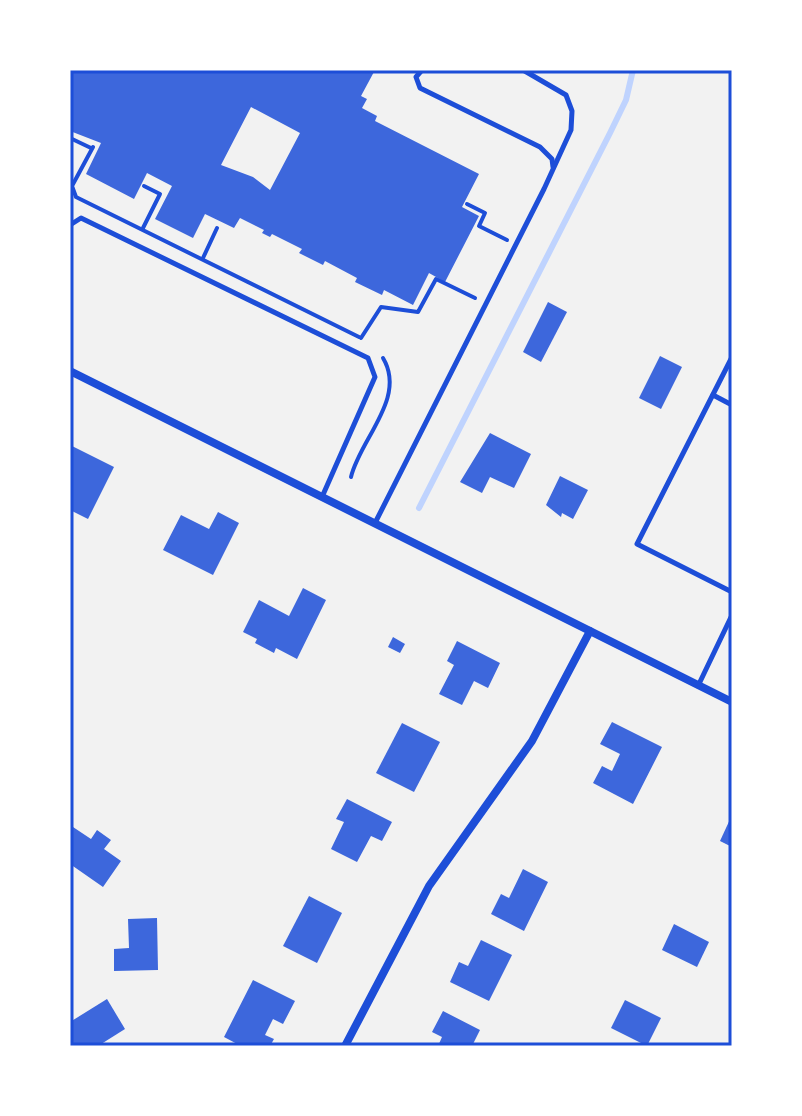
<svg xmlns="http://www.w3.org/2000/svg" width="802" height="1116" viewBox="0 0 802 1116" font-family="Helvetica,sans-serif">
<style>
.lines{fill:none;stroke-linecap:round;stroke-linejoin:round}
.stream{stroke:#bfd3fe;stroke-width:6}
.building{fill:#3d67dc;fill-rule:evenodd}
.path{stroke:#1d4ed8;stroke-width:4}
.service{stroke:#1d4ed8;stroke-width:5}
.minor{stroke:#1d4ed8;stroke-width:8}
.neatline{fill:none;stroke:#1d4ed8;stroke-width:3}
</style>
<rect width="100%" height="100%" fill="#f2f2f2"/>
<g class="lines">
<polyline class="stream" points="419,508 610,133 626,100 633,70"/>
</g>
<g class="building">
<path d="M70 70H375L361 96 367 99 362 108 377 116 375 121 479 174 462 207 479 216 445 282 429 273 413 305 384 290 382 295 355 282 357 278 325 261 323 265 299 253 302 249 272 234 270 237 262 233 264 230 240 218 234 228 205 214 193 238 155 219 172 186 147 173 134 199 86 174 101 143 70 131ZM251 107 300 133 270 190 253 177 221 165Z"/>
<polygon points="548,302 567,312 541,362 523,352"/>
<polygon points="660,356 682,367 661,409 639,398"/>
<polygon points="490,433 531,454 514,488 490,477 482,493 460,482"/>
<polygon points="70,445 114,467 88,519 70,510"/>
<polygon points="560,476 588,490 573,519 562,513 561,517 546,505"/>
<polygon points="218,512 239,523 213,575 163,550 181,515 209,529"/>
<polygon points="303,588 326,600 297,659 276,648 274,653 255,643 257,639 243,632 259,600 289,616"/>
<polygon points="393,637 405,644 400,653 388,647"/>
<polygon points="457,641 500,663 488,688 474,681 462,705 439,694 454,665 447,661"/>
<polygon points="612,722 662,747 633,804 593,783 602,766 612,771 620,754 600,744"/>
<polygon points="402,723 440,742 414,792 376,773"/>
<polygon points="347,799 392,822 382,841 371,836 357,862 331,849 344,822 336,819"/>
<polygon points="732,815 732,847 720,841"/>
<polygon points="70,825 91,839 97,830 111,840 104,849 121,861 103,887 70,864"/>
<polygon points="523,869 548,882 524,931 491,914 501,894 509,898"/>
<polygon points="309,896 342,913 317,963 283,946"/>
<polygon points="157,918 158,970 114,971 114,949 129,948 128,919"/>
<polygon points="674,924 709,942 697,967 662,950"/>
<polygon points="481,940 512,955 489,1001 450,982 459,962 468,966"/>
<polygon points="253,980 295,1001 283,1024 273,1019 265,1035 274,1039 270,1046 241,1046 224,1037"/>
<polygon points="107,999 125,1029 98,1046 70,1046 70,1022"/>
<polygon points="625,1000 661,1018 647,1046 611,1028"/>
<polygon points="443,1011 480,1030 472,1046 438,1046 442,1037 432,1032"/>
</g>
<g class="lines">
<g class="path">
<polyline points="70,138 91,148"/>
<polyline points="93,147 72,186 76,197 359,337"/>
<polyline points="467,204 485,213 479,226 507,240"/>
<polyline points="143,228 160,194 144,186"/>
<polyline points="203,258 217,228"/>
<polyline points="361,338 381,307 418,312 436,279 475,298"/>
<path d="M351 477C360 439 407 398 383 358"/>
</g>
<g class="service">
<polyline points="422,70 416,77 420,88 540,147 552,159 553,167"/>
<polyline points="70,225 81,218 368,358 375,377 322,497"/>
<polyline points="732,357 637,544 732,592"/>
<polyline points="713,395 732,405"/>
<polyline points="375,523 544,189 571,130 572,111 566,95 523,70"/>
<polyline points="698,686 732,615"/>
</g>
<g class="minor">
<polyline points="70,371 732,702"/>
<polyline points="345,1046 429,886 532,741 590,631"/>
</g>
</g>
<rect width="802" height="1116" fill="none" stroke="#ffffff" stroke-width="144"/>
<rect x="72" y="72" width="658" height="972" class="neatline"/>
</svg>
